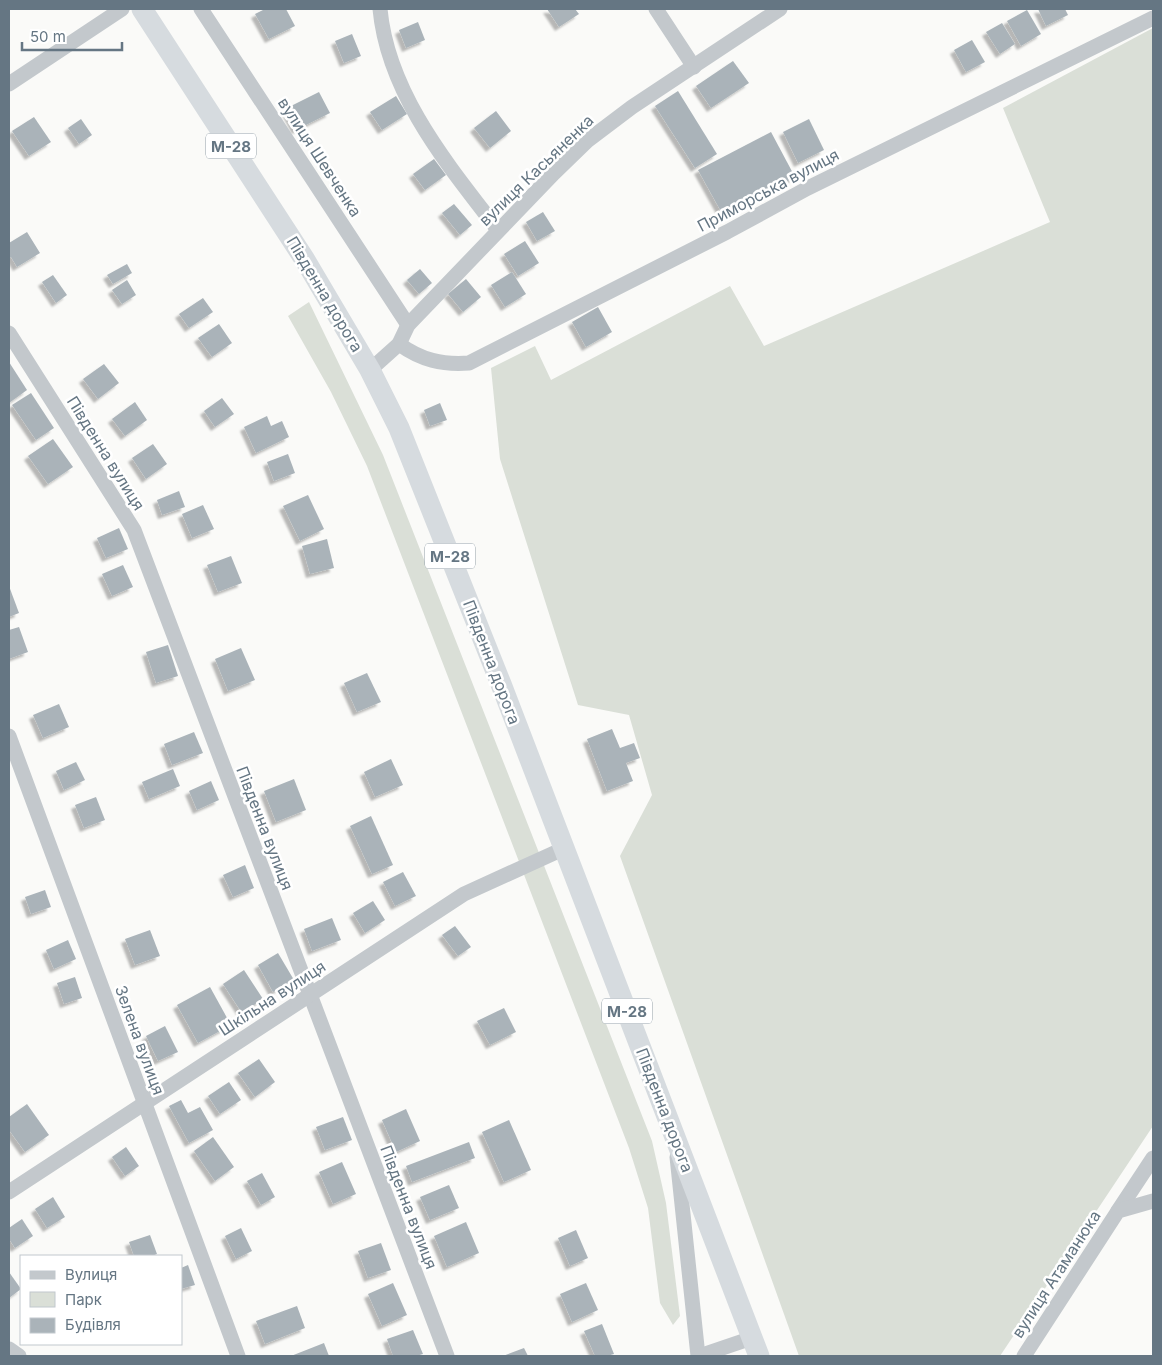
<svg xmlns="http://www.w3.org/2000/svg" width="1162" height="1365" viewBox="0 0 1162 1365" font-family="Inter,sans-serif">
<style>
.green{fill:#dadfd7}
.building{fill:#aab3b9;filter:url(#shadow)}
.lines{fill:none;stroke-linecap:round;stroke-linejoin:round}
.minor{stroke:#c3c8cc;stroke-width:15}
.highway{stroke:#d6dbdf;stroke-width:21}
.labels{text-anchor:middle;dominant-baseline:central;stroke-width:5;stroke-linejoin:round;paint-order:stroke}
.shield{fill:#fff;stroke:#939fa8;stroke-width:1}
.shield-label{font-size:15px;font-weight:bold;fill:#657683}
.street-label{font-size:16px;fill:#657683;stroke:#fff}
</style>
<defs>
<filter id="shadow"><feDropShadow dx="-4" dy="4" stdDeviation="1" flood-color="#0004"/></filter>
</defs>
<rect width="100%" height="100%" fill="#fafaf8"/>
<g class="green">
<polygon points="1153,28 1153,1126 1000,1356 799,1356 620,856 652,795 629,715 578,705 500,459 491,368 535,346 551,380 730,286 764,346 1050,222 1003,108"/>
<polygon points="309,302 383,455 652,1141 666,1203 680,1316 673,1325 660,1303 648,1208 629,1148 367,466 331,392 288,316"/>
</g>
<g class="building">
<polygon points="265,9 286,9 295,26 269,39 255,14"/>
<polygon points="547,9 575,9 579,14 559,27"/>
<polygon points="1038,9 1065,9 1068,15 1046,26"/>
<polygon points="1027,10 1041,34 1021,46 1007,21"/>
<polygon points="418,22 425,40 406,48 399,30"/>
<polygon points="1002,23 1015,44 1000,54 986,32"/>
<polygon points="352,34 361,56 344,63 335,41"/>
<polygon points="972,40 985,62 966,72 954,50"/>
<polygon points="733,61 749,83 711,108 696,86"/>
<polygon points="678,91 717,154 695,168 655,106"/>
<polygon points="319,92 330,113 296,130 285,109"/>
<polygon points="396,96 407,114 382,130 370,112"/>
<polygon points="496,111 511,131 490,148 474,128"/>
<polygon points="34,117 51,142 29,156 12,131"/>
<polygon points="81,119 92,135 79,144 68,128"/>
<polygon points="809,119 824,150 798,163 783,132"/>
<polygon points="771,132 795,177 723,215 698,170"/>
<polygon points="434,159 446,175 425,190 413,174"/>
<polygon points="454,204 472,225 460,235 442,213"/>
<polygon points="543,212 555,231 537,241 526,222"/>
<polygon points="27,232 40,253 17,267 11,257 9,259 9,243"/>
<polygon points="525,241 539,263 518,276 504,254"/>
<polygon points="127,264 132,273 113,284 107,275"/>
<polygon points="420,269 432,283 419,294 407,280"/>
<polygon points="512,272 526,294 505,307 491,285"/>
<polygon points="53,275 67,295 56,303 42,282"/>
<polygon points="466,279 481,297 463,312 448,294"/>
<polygon points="127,280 136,295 122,304 112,290"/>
<polygon points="203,298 213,312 189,328 179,314"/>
<polygon points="598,307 612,332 586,347 572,322"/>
<polygon points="219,324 232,343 212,357 198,338"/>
<polygon points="9,362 27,390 9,403"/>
<polygon points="104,364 119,383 98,399 83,379"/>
<polygon points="31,393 54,428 36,440 12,405"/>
<polygon points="222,398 234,414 215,427 204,411"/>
<polygon points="135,402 147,420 125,436 112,419"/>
<polygon points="440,403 447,420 430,426 424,410"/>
<polygon points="267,416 271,426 282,421 289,437 256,453 244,427"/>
<polygon points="53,439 73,467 48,484 28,456"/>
<polygon points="153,444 167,464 146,479 132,458"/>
<polygon points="288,454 295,473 274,481 267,462"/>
<polygon points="179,491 185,507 162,515 157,500"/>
<polygon points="308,495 324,529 300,541 283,506"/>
<polygon points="203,505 214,529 192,538 182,514"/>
<polygon points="119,528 128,549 106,558 97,538"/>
<polygon points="327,539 334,568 310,574 302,546"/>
<polygon points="231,556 242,583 218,592 207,565"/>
<polygon points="123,565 133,587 112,596 102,574"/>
<polygon points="9,586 19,613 9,617"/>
<polygon points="19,627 28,652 9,659 9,630"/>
<polygon points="168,645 178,676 156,683 146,652"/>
<polygon points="241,648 255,680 228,691 215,659"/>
<polygon points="367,673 381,702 357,712 344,683"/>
<polygon points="59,704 69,727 43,738 33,715"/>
<polygon points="612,729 620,748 634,743 640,758 626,763 633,781 607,791 587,739"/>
<polygon points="194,732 203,753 172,765 164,744"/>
<polygon points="391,759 403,785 375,797 364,772"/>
<polygon points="76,762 85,780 64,790 56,771"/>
<polygon points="173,769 180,786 149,799 142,782"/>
<polygon points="294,779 306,810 276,822 264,791"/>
<polygon points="211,781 219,800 197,810 189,791"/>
<polygon points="96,797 105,820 84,828 75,805"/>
<polygon points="371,816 393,865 372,874 350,826"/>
<polygon points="245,865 254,888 233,897 223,875"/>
<polygon points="403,872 416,896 395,906 383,882"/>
<polygon points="45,890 51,907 31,914 25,897"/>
<polygon points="373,901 385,920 365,933 353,913"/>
<polygon points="332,918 341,940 312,951 304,929"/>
<polygon points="455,926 471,947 458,956 442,935"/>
<polygon points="150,930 160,956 135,965 125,939"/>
<polygon points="68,940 76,959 54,969 46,950"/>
<polygon points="278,953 294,980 273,992 258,965"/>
<polygon points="244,970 263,999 242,1013 223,984"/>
<polygon points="75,977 82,998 64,1004 57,983"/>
<polygon points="210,987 231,1025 198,1043 177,1005"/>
<polygon points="504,1008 516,1032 490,1045 477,1021"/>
<polygon points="165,1026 178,1052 158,1061 146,1036"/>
<polygon points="259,1059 275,1082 255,1097 238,1073"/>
<polygon points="229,1082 241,1100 220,1114 208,1096"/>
<polygon points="181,1100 188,1113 200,1107 213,1130 189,1143 169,1106"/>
<polygon points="27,1104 49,1135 25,1152 9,1130 9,1117"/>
<polygon points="406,1109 420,1141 396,1152 382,1120"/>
<polygon points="343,1117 352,1140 325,1150 316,1127"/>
<polygon points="509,1120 531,1170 504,1182 482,1132"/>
<polygon points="213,1137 234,1167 215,1181 194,1151"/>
<polygon points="469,1142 475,1158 412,1182 406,1166"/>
<polygon points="126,1147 139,1166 125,1176 112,1157"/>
<polygon points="342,1162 356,1194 333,1204 319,1172"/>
<polygon points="262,1173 275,1197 261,1205 247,1181"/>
<polygon points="449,1185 459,1208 430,1220 420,1197"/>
<polygon points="53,1197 65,1217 47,1228 35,1209"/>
<polygon points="22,1219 33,1236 15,1248 9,1239 9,1228"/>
<polygon points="466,1222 479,1253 447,1267 434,1236"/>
<polygon points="241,1228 252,1251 236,1259 225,1236"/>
<polygon points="576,1230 588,1258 570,1266 558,1238"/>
<polygon points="150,1235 157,1254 152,1256 134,1256 129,1242"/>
<polygon points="381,1243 391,1270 368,1278 358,1251"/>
<polygon points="188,1265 195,1285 181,1289 181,1268"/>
<polygon points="9,1272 21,1289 9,1298"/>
<polygon points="393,1283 407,1315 382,1326 368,1294"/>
<polygon points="586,1283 598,1310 572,1322 560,1294"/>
<polygon points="297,1306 305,1328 265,1344 256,1321"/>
<polygon points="602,1324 614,1354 607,1356 595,1356 584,1331"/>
<polygon points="413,1330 423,1354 416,1356 393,1356 387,1339"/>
<polygon points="324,1343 329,1356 291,1356"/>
<polygon points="524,1348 528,1356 503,1356"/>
</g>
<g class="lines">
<g class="minor">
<polyline points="201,9 408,325"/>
<path d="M380 9C388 94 448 165 498 230"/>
<polyline points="656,9 694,67"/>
<polyline points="9,84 122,9"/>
<polyline points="9,333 134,530 447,1356"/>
<path d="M399 344C421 360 442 365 469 363L727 232 808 188 1153 18"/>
<polyline points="370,370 399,344 408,325 554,173 587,141 632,107 780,9"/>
<polyline points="9,736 238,1356"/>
<polyline points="677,1157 698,1356"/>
<polyline points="9,1192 464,894 563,849"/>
<polyline points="1118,1211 1153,1158"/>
<polyline points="9,1349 19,1356"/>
<polyline points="699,1356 752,1338"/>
<polyline points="1024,1356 1118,1211 1153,1201"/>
</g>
<polyline class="highway" points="142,9 305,260 370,370 399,428 501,684 759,1356"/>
</g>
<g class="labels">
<g class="shield">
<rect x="206" y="133.5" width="50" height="25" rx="4"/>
<rect x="425" y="543.5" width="50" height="25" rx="4"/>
<rect x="602" y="998.5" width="50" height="25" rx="4"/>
</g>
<g class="shield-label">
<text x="231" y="146">М-28</text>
<text x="450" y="556">М-28</text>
<text x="627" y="1011">М-28</text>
</g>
<g class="street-label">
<text transform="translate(320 157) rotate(57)">вулиця Шевченка</text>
<text transform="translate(536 170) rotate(-44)">вулиця Касьяненка</text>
<text transform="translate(768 190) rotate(-28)">Приморська вулиця</text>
<text transform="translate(325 294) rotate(59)">Південна дорога</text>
<text transform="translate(106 453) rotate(58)">Південна вулиця</text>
<text transform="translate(492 662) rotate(69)">Південна дорога</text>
<text transform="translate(265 828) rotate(69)">Південна вулиця</text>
<text transform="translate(272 998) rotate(-33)">Шкільна вулиця</text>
<text transform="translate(140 1040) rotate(70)">Зелена вулиця</text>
<text transform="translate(665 1110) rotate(69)">Південна дорога</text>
<text transform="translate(409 1207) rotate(69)">Південна вулиця</text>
<text transform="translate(1056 1274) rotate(-57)">вулиця Атаманюка</text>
</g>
</g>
<rect width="1162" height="1365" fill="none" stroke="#657683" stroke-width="20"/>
<rect x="20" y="1255" width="162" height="90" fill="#ffffff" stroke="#c1c8cd"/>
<rect x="30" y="1271" width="25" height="8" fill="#c3c8cc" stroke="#c1c8cd"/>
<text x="65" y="1280" font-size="15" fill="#657683">Вулиця</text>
<rect x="30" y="1292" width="25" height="15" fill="#dadfd7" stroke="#c1c8cd"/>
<text x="65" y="1305" font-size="15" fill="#657683">Парк</text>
<rect x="30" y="1318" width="25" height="15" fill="#aab3b9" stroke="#c1c8cd"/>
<text x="65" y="1330" font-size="15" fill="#657683">Будівля</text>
<path d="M22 42v8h100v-8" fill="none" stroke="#657683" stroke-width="2.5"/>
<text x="30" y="42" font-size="15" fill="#657683" stroke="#ffffff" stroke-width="4" paint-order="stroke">50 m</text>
</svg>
